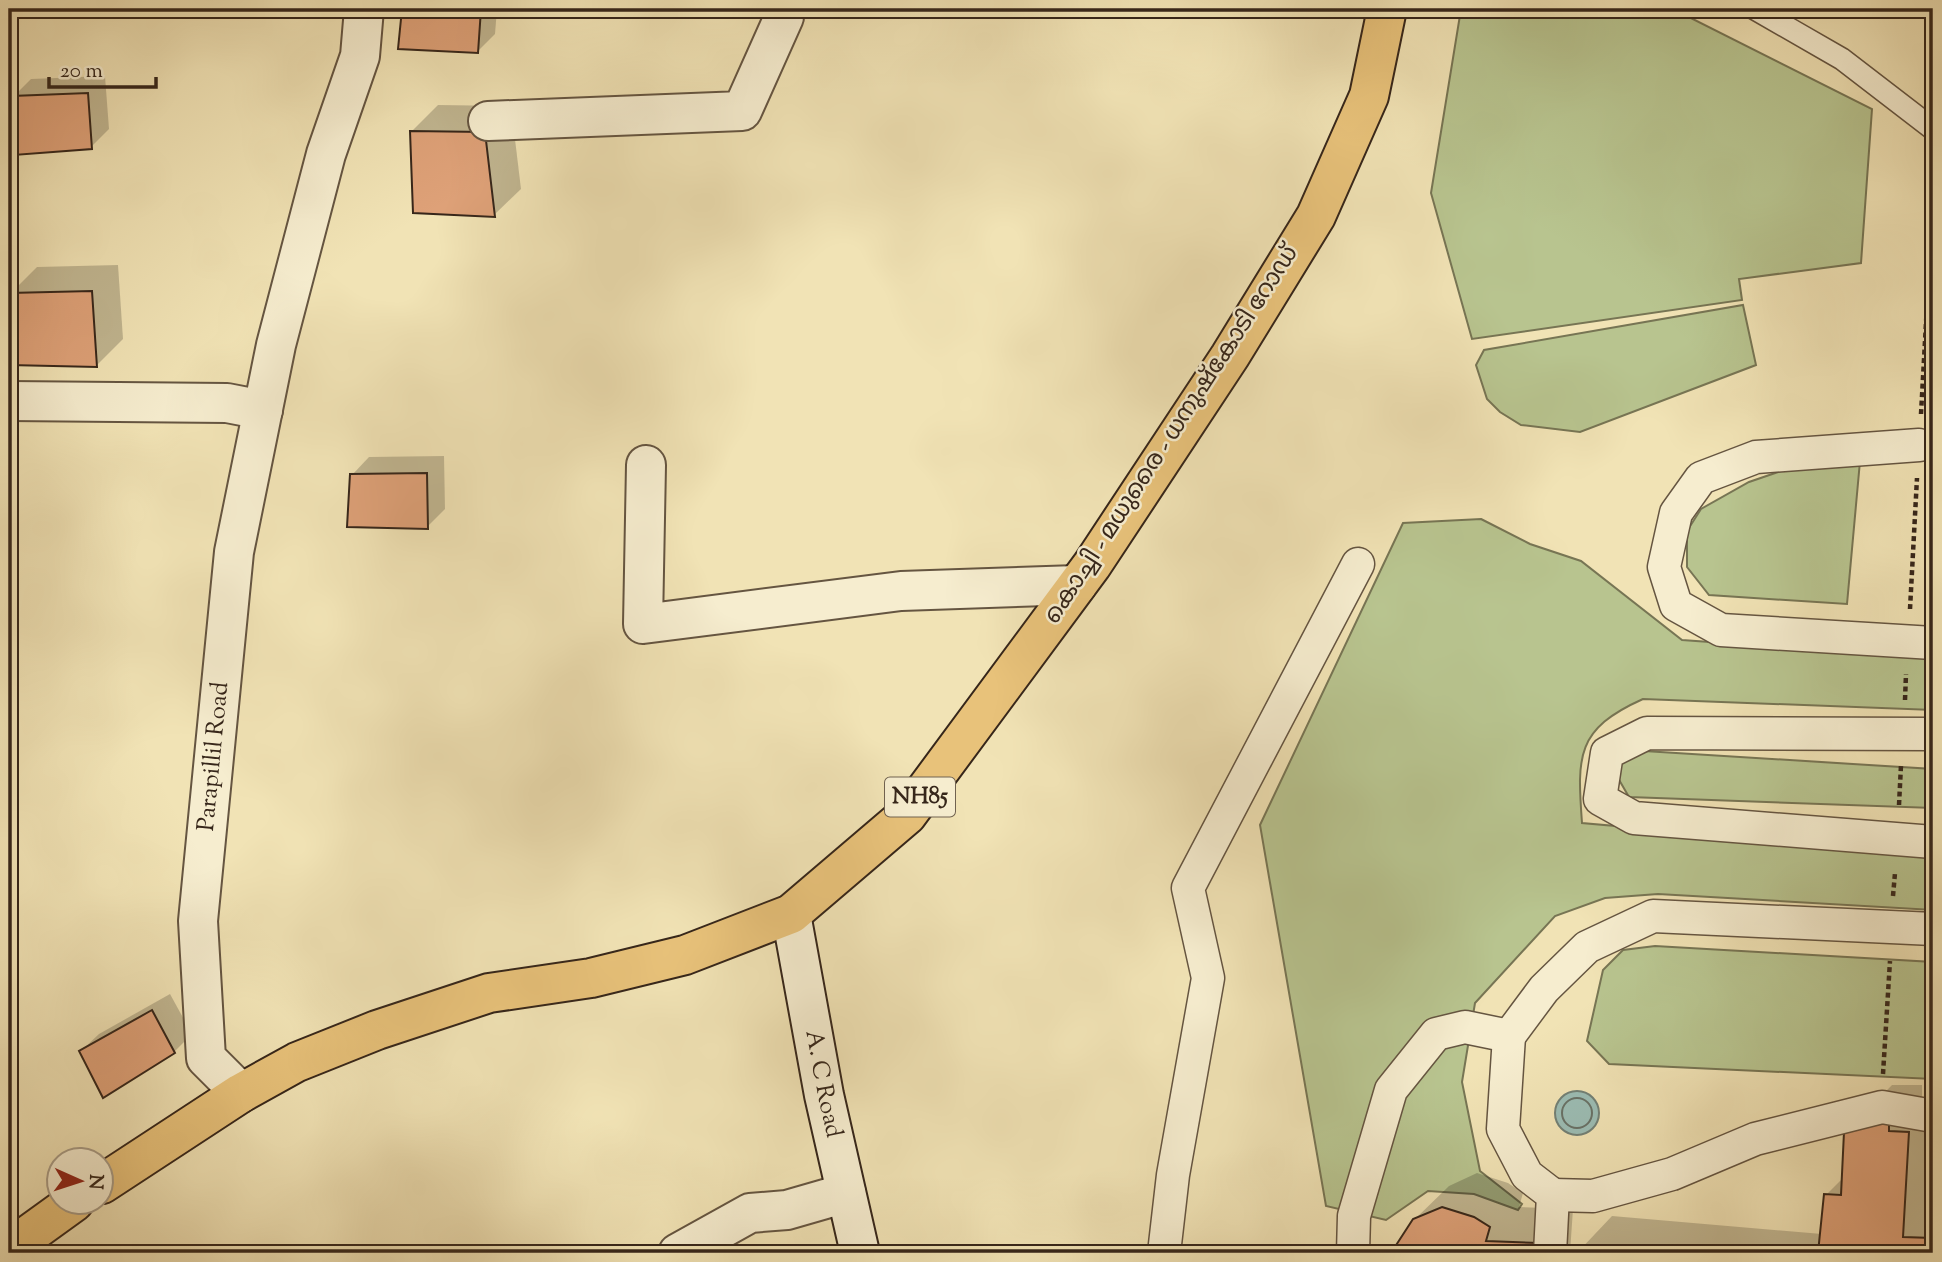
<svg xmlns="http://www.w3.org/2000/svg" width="1942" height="1262" viewBox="0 0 1942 1262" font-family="'Sorts Mill Goudy','Noto Sans Malayalam',serif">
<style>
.green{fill:#b8c48f;stroke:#777554;stroke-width:2}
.water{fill:#9cbdb4;stroke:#738176;stroke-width:2}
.shadow{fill:#0003}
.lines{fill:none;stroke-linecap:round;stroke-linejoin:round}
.shore{stroke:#697267;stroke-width:2}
.building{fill:#dea178;stroke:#36261a;stroke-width:2}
.service-casing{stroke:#655541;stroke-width:24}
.pedestrian-casing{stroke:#655541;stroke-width:35}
.minor-casing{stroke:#655541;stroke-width:42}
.secondary-casing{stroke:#36261a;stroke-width:42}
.trunk-casing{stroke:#36261a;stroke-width:42}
.path{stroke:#36261a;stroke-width:4.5;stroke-dasharray:5 3.5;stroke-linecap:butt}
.service{stroke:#f6edcf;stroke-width:21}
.pedestrian{stroke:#f6edcf;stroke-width:32}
.minor{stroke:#f6edcf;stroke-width:38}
.secondary{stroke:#f6edcf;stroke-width:38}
.trunk{stroke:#e8c27a;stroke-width:38}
.labels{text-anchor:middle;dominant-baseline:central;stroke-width:5;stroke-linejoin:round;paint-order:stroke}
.shield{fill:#f6edcf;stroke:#706250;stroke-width:2}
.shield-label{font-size:23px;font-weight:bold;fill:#36261a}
.street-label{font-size:24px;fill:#36261a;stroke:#f6edcf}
</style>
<rect width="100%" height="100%" fill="#f1e3b5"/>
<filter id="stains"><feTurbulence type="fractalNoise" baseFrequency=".00286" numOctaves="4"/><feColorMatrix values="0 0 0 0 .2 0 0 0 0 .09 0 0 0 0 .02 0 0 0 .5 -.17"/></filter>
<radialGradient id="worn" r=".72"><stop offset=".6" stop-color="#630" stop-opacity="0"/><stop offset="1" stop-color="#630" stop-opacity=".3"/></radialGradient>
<g class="green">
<polygon points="1461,9 1673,9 1872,109 1861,263 1739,279 1742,300 1472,339 1431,193"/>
<polygon points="1743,305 1756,365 1580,432 1521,425 1500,412 1487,399 1476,365 1484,350"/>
<polygon points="1813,460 1860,461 1847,604 1709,595 1687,567 1687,531 1701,509 1749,482"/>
<path d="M1481 519 1530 544 1581 561 1682 640 1933 658V710L1643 699C1576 729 1577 756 1582 823L1933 854V910L1658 894 1605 898 1555 916 1475 1003 1462 1082 1480 1171 1522 1204 1518 1210 1474 1194 1428 1191 1386 1220 1326 1206 1260 825 1403 523Z"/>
<polygon points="1644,751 1933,769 1933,808 1629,797 1618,778 1621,763"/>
<polygon points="1655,946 1933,962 1933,1079 1609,1064 1587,1041 1603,970 1623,950"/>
</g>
<circle class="water" cx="1577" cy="1113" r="22"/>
<g class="shadow">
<polygon points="404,9 497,9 495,34 477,52 400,48"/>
<polygon points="105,76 109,129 91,147 13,97 31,79"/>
<polygon points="438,105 511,106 521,189 494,215 412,131"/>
<polygon points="118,265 123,339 97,365 9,363 10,294 37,267"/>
<polygon points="444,456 445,509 427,527 352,475 369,457"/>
<polygon points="170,994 192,1034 174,1052 104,1096 81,1051 99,1034"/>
<polygon points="1892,1085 1922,1085 1922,1098 1933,1098 1933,1253 1577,1253 1612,1216 1822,1234 1826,1195 1844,1177 1858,1120"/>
<polygon points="1477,1173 1508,1183 1523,1193 1519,1207 1573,1209 1570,1253 1393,1253 1414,1220 1449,1186"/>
</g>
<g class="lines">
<circle class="shore" cx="1577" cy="1113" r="15"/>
</g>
<g class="building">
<polygon points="402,9 481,9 478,53 398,49"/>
<polygon points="88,93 92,149 14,155 12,96"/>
<polygon points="410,131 485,132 495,217 413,213"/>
<polygon points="92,291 97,367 9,365 9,293"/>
<polygon points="427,473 428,529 347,527 350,474"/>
<polygon points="152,1010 175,1053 103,1098 79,1051"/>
<polygon points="1889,1119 1889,1131 1909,1132 1903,1237 1933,1238 1933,1253 1818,1253 1824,1194 1841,1195 1844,1132"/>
<polygon points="1442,1207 1474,1217 1490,1227 1486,1241 1539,1243 1539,1253 1391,1253 1413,1219"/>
</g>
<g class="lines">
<g class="service-casing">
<polyline id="service" points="1755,9 1842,59 1933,129"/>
</g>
<g class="pedestrian-casing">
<g id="pedestrian">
<polyline points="1919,445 1756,457 1701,478 1676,513 1664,567 1676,605 1721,630 1933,643"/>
<polyline points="1933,734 1647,733 1607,753 1600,799 1634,818 1933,842"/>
<polyline points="1509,1036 1544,989 1587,947 1653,916 1933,929"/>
<polyline points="1553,1195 1593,1196 1672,1174 1755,1139 1882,1107 1933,1116"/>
<polyline points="1164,1253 1173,1175 1208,978 1188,888 1358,564"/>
<polyline points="1353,1253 1354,1216 1391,1090 1436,1034 1465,1027 1509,1036 1503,1129 1527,1175 1553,1195 1550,1253"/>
</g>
</g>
<g class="minor-casing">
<g id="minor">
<polyline points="488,121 742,111 784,17 782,9"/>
<polyline points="9,401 227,403 263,410"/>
<polyline points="646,465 643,624 901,591 1077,585"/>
<path id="s1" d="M241 1093 206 1058 198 921 234 552 276 345 326 154 360 56 364 9"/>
<polyline points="678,1253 750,1213 787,1210 846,1193"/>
</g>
</g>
<g class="secondary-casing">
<g id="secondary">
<path id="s2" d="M791 914 824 1095 860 1253"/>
</g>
</g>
<g class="trunk-casing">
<g id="trunk">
<polyline points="102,1184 241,1093 297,1062 377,1030 489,993 591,978 685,955 791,914 907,815 1092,565 1230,356 1316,216 1369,96 1387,9"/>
<polyline points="9,1249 74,1202"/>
</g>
</g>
<g class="path">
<polyline points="1921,414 1933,195"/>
<polyline points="1910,609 1917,478"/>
<polyline points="1905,700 1906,674"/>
<polyline points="1899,805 1901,765"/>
<polyline points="1893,896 1895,873"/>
<polyline points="1883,1074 1890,961"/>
</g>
<use href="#service" class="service"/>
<use href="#pedestrian" class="pedestrian"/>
<use href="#minor" class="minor"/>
<use href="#secondary" class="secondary"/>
<use href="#trunk" class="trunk"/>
</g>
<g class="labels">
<rect class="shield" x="885" y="777.5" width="70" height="39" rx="5"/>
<g class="shield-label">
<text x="920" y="797">NH85</text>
</g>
<g class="street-label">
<text transform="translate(1172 435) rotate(-57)">കൊച്ചി - മധുരൈ - ധനുഷ്‌കോടി റോഡ്</text>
<text stroke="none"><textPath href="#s1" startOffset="352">Parapillil Road</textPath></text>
<text stroke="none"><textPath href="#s2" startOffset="173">A. C Road</textPath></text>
</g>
</g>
<rect width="1942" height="1262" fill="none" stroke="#f1e3b5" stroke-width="35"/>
<rect x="10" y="10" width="1921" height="1241" fill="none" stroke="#36261a" stroke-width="3.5"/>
<rect x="18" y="18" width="1907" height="1227" fill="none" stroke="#36261a" stroke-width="2"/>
<g transform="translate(80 1181) rotate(93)"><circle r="33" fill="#f6edcf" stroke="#a99d87" stroke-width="2"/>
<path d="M0-5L12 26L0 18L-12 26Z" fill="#8f2418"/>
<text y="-10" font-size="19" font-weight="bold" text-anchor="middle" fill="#36261a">N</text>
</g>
<path d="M49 77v10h107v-10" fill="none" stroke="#36261a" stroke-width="3.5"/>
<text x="60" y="77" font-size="21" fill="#36261a" stroke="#f6edcf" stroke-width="5" paint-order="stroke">20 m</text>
<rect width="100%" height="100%" filter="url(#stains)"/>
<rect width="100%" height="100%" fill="url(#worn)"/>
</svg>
